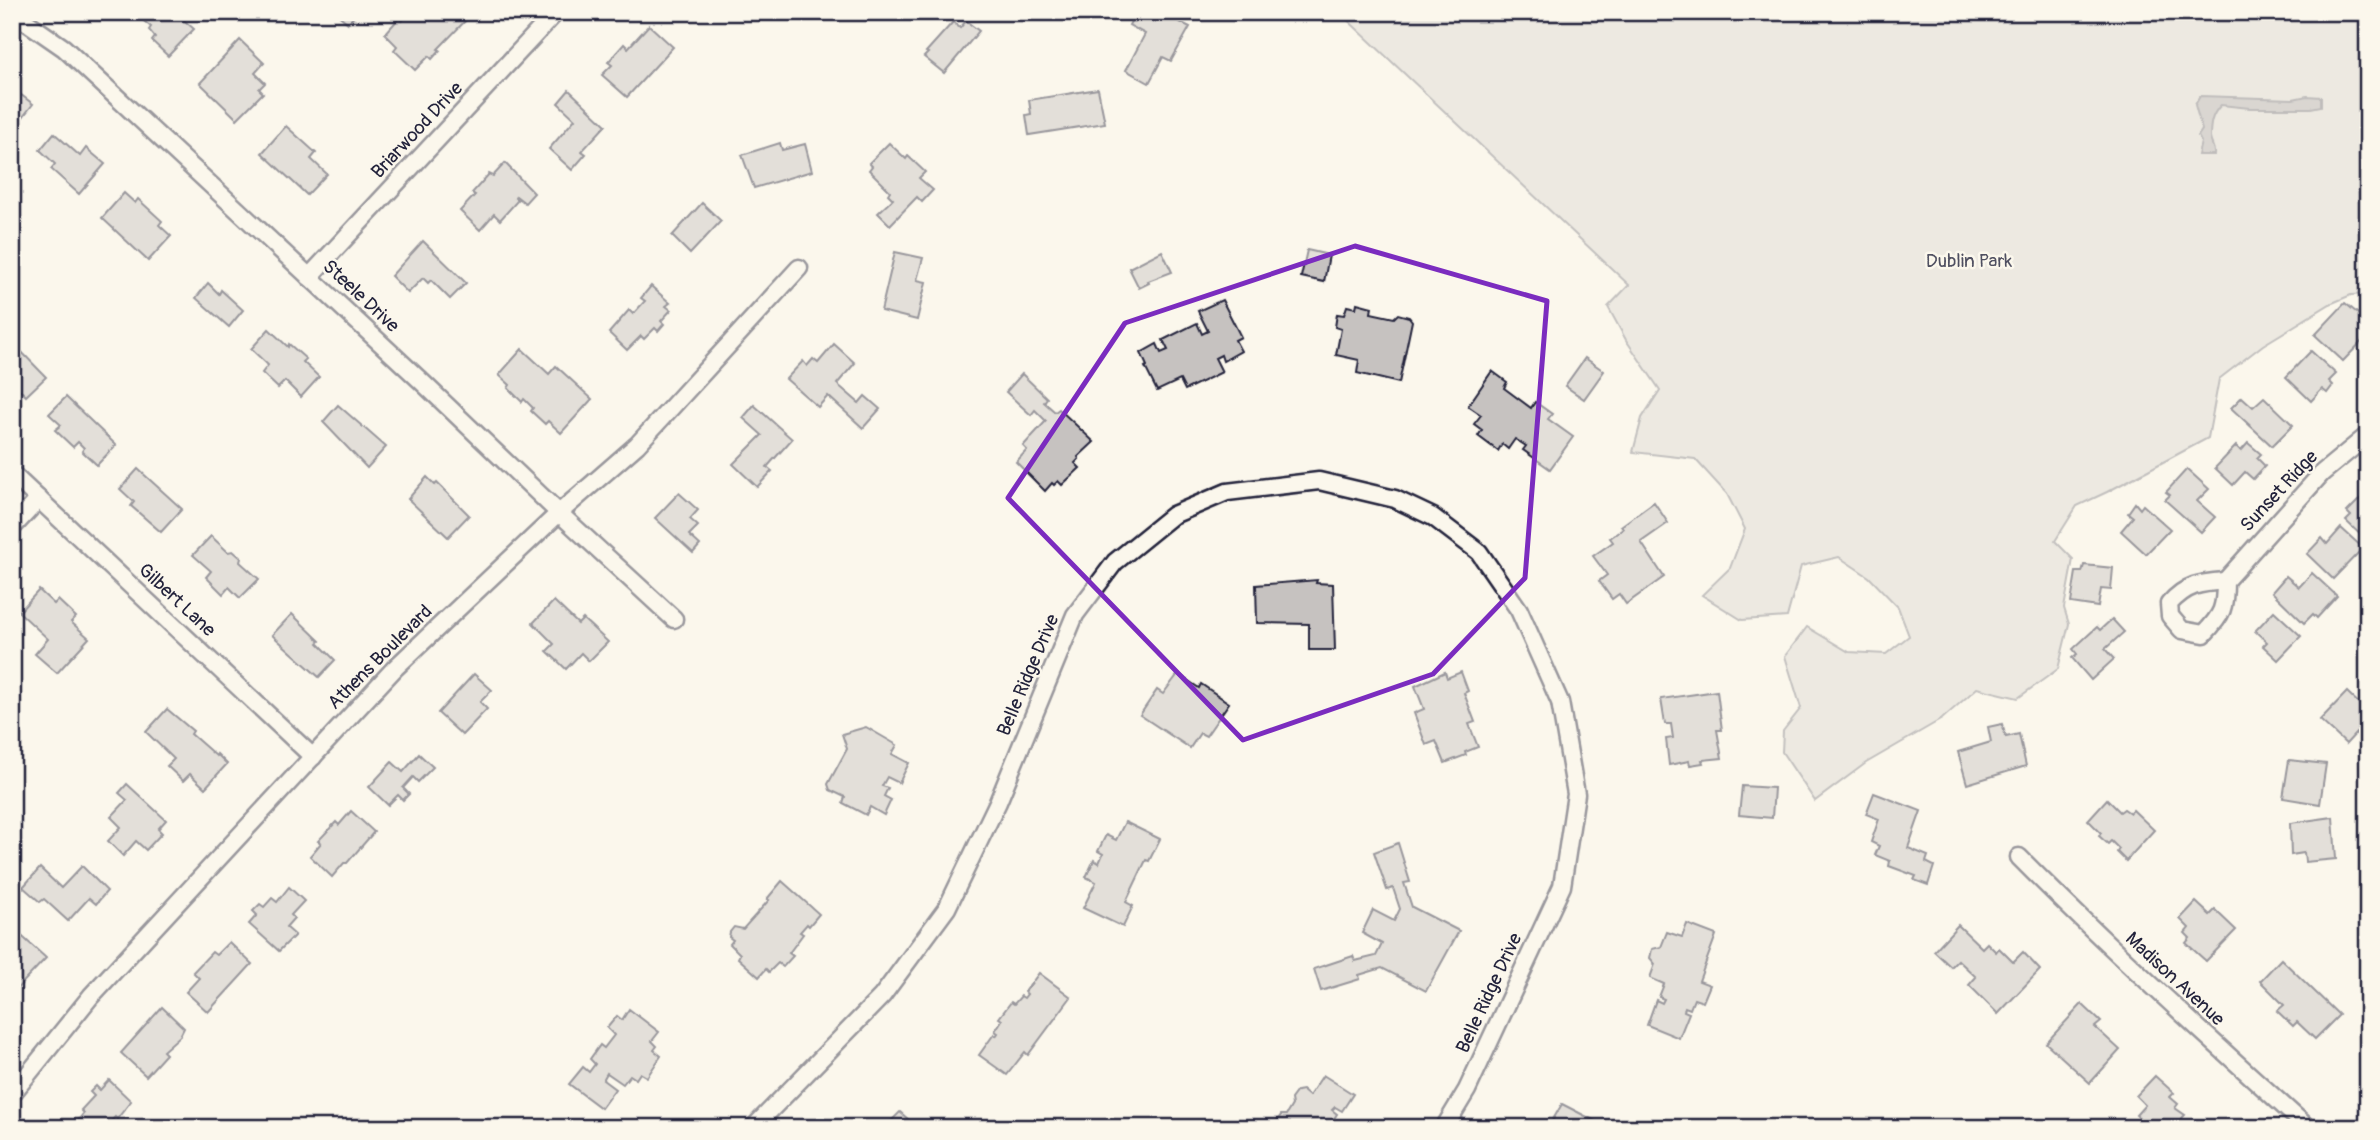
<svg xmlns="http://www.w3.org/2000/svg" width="2380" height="1140" viewBox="0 0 2380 1140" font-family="Pangolin,sans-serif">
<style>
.green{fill:#dbd8d3;stroke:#7e7d87;stroke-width:2}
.water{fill:#b1aeb0;stroke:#787681;stroke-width:2}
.building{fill:#c6c2c0;stroke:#22223b;stroke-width:2}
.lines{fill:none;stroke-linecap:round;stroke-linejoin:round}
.street-casing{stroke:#22223b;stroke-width:21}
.street{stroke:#fbf7ec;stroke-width:16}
.marked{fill:none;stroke:#7b2cbf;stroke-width:5;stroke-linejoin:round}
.labels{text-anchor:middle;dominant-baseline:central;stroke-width:5;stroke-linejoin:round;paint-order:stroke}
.street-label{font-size:19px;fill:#22223b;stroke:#fbf7ec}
.park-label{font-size:19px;fill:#505061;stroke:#fbf7ec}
</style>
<rect width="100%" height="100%" fill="#fbf7ec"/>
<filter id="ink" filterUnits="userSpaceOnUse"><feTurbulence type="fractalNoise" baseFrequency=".0143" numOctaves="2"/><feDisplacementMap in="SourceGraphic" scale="14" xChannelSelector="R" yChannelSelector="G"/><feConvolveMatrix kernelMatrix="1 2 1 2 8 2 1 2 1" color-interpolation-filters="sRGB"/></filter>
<g filter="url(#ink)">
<polygon class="green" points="1339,12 2368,12 2368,294 2351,295 2330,304 2263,345 2219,379 2208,438 2107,492 2077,506 2055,541 2073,559 2064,608 2069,624 2058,669 2018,698 1977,688 1942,719 1866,763 1815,801 1782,752 1783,731 1801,708 1785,656 1807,627 1849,652 1886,654 1909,636 1898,607 1869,577 1839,557 1801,566 1787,617 1742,620 1702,595 1730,568 1745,529 1727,494 1695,459 1633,452 1642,418 1660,390 1626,340 1608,307 1629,285"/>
<path class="water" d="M2200 96 2293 99 2307 96 2321 97V106L2311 108H2250L2221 105C2211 115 2210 125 2210 138 2211 145 2215 147 2214 155H2198L2201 142 2198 136 2202 130 2195 105Z"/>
<g class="building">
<polygon points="141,12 170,12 168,14 173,18 177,14 194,29 168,56 152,41 155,37 149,30 151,27 138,16"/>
<polygon points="335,12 358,12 348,23"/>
<polygon points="411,12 468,12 471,15 438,49 440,50 432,59 429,56 415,70 394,50 397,46 385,34 399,18 402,21"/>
<polygon points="1136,12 1160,12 1190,27 1171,61 1163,57 1149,83 1126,70 1145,34 1129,25"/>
<polygon points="966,21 979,31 944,73 924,57 928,53 926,52 953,22 960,28"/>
<polygon points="649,25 673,47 627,97 602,75 612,65 608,62 624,44 628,48"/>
<polygon points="240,40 264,63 255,73 265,83 259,89 263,93 237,119 200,83"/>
<polygon points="12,88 33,104 12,131"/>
<polygon points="1098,89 1105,123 1029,135 1026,115 1031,114 1029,100"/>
<polygon points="569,90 606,125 582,151 586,154 572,170 549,149 575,119 558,103"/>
<polygon points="286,126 316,153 311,159 327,174 307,195 262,153"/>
<polygon points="54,133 80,156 86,148 105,164 79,194 51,169 55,164 40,150"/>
<polygon points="780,143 782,150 805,144 812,171 754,188 742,155"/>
<polygon points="889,143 906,159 908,156 925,172 919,178 933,190 922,202 917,197 890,225 878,213 893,199 888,194 890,191 869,170 872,166 869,163"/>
<polygon points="505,163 534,193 525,203 516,196 515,198 518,200 500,220 494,214 480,230 460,211 475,195 472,193 489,174 493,176"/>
<polygon points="124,193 135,203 138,199 162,221 159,225 171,236 148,261 102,218"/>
<polygon points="702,203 721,221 690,254 672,236"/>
<polygon points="423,241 466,283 450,299 431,280 428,283 423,278 408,293 391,276"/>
<polygon points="1307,250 1329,255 1324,282 1301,277"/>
<polygon points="1162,251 1172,272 1148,281 1149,283 1139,288 1129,268"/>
<polygon points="895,252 923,258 917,280 926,282 917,320 881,311"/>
<polygon points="208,283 219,294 221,290 243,310 229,327 196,298"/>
<polygon points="651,286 670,303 666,306 671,310 661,321 664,324 658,331 655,328 644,339 641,336 627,350 609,333 629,310 633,314 645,301 641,298"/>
<polygon points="1222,300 1241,337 1235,340 1241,351 1223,361 1221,355 1215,358 1222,372 1185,390 1180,380 1157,391 1145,367 1147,366 1141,353 1157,344 1161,353 1168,350 1163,340 1197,323 1202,334 1208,331 1198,311"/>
<polygon points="1357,303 1372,307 1371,313 1394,318 1398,314 1409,317 1412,321 1399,383 1357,373 1359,360 1336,355 1341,329 1335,327 1337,314 1344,315 1347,306 1356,308"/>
<polygon points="2345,303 2368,322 2368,335 2343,361 2315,335"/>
<polygon points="269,329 288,347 289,344 306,359 303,362 319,377 301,397 285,381 278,388 262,373 268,365 251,349"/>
<polygon points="12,342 46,377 26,396 12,382"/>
<polygon points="834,344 855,363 837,384 859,403 865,396 880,409 863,428 828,396 818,407 786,379 803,361 807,366 813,359 818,363"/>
<polygon points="522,349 549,374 556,366 592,399 561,433 548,421 545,424 531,411 533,408 524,399 522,402 508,388 510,385 499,375"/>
<polygon points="2311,351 2336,374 2329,381 2333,385 2327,393 2322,389 2311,401 2286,377"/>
<polygon points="1585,358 1604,371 1584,399 1565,386"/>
<polygon points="1492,371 1507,382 1504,388 1531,408 1535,402 1552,414 1548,419 1573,437 1550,469 1523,450 1526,446 1515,439 1508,449 1502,444 1498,451 1478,436 1482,430 1474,424 1481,415 1468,406"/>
<polygon points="1022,374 1047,398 1044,402 1055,412 1059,409 1094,442 1078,457 1079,459 1075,463 1080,468 1062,485 1058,481 1054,485 1052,483 1045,491 1016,462 1027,450 1023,446 1046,421 1035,410 1031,415 1006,392"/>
<polygon points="66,397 116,445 97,465 82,451 84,448 78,442 73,447 55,430 61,425 49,414"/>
<polygon points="2242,397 2253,407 2264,397 2293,425 2272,446 2231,408"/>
<polygon points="338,405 386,447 367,468 323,422"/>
<polygon points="754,405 792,439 767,467 772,471 757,487 733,464 762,435 743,418"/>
<polygon points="2248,443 2261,454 2257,458 2265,466 2253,479 2245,472 2233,485 2215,468 2236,446 2241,451"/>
<polygon points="138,469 182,509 161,532 131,506 134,502 120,489"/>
<polygon points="2187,469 2209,489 2197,501 2215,517 2201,532 2165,500 2170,495 2166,492"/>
<polygon points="427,477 435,485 437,483 469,515 448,537 408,499"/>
<polygon points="679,493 698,510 690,519 698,526 689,535 700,545 693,553 655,518"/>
<polygon points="2361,498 2368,505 2368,542 2346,521 2351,516 2347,512"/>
<polygon points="1654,502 1668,523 1641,542 1664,577 1626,604 1619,594 1612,599 1599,581 1607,575 1593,556 1613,542 1610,538 1623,529 1621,526"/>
<polygon points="2135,503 2140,509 2143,505 2170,529 2146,554 2121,531 2133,517 2128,513"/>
<polygon points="2341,528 2363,548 2333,579 2307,554 2322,538 2327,544"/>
<polygon points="211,536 228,552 233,551 241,558 240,562 259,579 240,598 229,587 223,594 206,577 211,571 193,555"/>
<polygon points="2084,565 2113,568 2111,590 2101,589 2098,607 2071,603 2076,572 2082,572"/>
<polygon points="2312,573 2337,596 2317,618 2313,614 2304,623 2272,592 2286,576 2299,587"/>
<polygon points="1317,580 1316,583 1333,584 1335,650 1309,650 1309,624 1257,623 1256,585"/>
<polygon points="39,590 54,604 58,600 76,617 71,622 89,638 57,673 35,654 48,639 19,612"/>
<polygon points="554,601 578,624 583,619 608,642 589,661 581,653 566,669 547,651 554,644 533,623"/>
<polygon points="2274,611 2301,636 2278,660 2263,646 2267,642 2255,631"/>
<polygon points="292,614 320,641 318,643 335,660 319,677 272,635"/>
<polygon points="2112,619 2124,632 2105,649 2114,659 2091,680 2072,658 2077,654 2073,649 2097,627 2100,630"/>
<polygon points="1445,672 1447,678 1461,672 1468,691 1464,693 1475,722 1469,724 1478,747 1465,752 1466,755 1445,763 1436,741 1426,745 1414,713 1424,709 1415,686"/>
<polygon points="474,674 492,690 480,702 487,709 462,735 438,713"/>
<polygon points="1178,674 1199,688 1201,684 1229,703 1206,736 1200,733 1190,748 1140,715 1157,690 1163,694"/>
<polygon points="1717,691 1722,730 1717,730 1722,758 1702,760 1703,763 1690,765 1689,761 1669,765 1666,739 1673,738 1671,724 1665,724 1661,699"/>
<polygon points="2347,692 2368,712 2368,719 2364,723 2368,726 2360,735 2357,732 2346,744 2320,720"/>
<polygon points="167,709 193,731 191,734 216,756 217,754 227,764 205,788 190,774 183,781 167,766 174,759 146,732"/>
<polygon points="2002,724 2006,737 2019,734 2026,766 1967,784 1958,752 1991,742 1988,727"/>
<polygon points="866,727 897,745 892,754 909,763 899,783 887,777 882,786 888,788 884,796 891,800 884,815 870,807 866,815 843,803 845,797 830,790 828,784 847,749 842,734"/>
<polygon points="419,754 433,767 418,782 413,777 403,788 409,794 403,800 398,795 388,805 369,787 392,762 403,772"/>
<polygon points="2289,760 2326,764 2320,804 2283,798"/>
<polygon points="127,784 166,820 158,829 162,833 146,850 136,841 123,856 108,841 121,827 111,817 127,800 119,793"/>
<polygon points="1742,786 1774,788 1772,818 1739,815"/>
<polygon points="1874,793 1921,811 1908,848 1928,856 1926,862 1934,866 1928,885 1914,880 1916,876 1889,866 1890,861 1875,855 1879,846 1871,842 1879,819 1866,814"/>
<polygon points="2107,799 2120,812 2124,809 2130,813 2133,810 2154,830 2126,861 2117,852 2119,849 2111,841 2108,844 2099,836 2101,833 2088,820"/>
<polygon points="351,811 374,832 347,863 344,863 332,877 310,856 321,843 318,841 336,822 339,825"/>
<polygon points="2333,817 2336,859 2305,862 2304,853 2291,855 2290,823"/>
<polygon points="1125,822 1160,839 1149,861 1146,860 1126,902 1133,906 1123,927 1083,908 1096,882 1086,877 1094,860 1099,863 1103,854 1098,851 1106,835 1116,840"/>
<polygon points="1398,843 1410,882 1404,883 1412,907 1459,931 1426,991 1382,968 1359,975 1360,979 1321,991 1314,969 1353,956 1355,961 1376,956 1382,944 1362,933 1373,910 1394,921 1400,909 1393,888 1387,890 1374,852"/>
<polygon points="82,866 107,891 96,904 89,898 68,921 44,899 40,902 23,887 40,868 61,888"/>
<polygon points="782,881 819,914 809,926 807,924 800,932 803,934 789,953 793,956 783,967 778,963 769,972 766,969 759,977 738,958 740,954 730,944 733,940 729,937 730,932 734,927 743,929 769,900 767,899"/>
<polygon points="289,887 304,901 291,915 294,918 286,927 295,935 279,951 249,924 257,915 253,911 260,904 264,907 272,898 277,902"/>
<polygon points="2196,902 2210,915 2215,910 2236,930 2206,961 2186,943 2190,938 2185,933 2189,928 2180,919"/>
<polygon points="1687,924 1716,935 1699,981 1710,985 1703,1002 1694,999 1690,1009 1685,1007 1684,1011 1689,1013 1679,1038 1647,1025 1656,1000 1662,1003 1664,999 1659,997 1664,984 1650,978 1655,964 1650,958 1652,949 1661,947 1667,932 1682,937"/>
<polygon points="1958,925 1982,948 1987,943 1996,952 1999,948 2013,962 2023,952 2040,970 1998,1014 1969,985 1976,977 1958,960 1951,967 1934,951"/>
<polygon points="15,930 46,958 12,994 12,933"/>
<polygon points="229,942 252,964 208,1012 186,992 199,978 193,972 212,952 216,955"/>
<polygon points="2281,959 2339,1015 2315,1039 2297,1022 2293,1026 2277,1011 2284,1005 2260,981"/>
<polygon points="1039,973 1071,997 1028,1055 1025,1052 1007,1075 979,1055 994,1034 996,1036 998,1033 995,1031 1002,1020 999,1018 1011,1002 1014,1004 1021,996 1024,998 1027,994 1025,992"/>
<polygon points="2082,1004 2101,1022 2095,1027 2120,1050 2090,1083 2046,1043"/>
<polygon points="162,1007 184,1028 180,1036 163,1051 166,1054 146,1076 121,1053"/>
<polygon points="629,1009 659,1032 652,1041 657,1046 654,1050 661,1056 647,1077 640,1073 636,1079 630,1075 623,1084 607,1073 603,1080 615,1089 601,1108 569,1084 583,1067 589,1072 595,1064 590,1059 600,1045 604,1048 614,1035 607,1028 617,1016 622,1020"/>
<polygon points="1323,1075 1353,1094 1342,1111 1335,1107 1332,1110 1337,1114 1328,1128 1276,1128 1275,1124 1281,1115 1286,1115 1292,1105 1291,1099 1297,1091 1302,1090 1309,1096"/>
<polygon points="2155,1076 2174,1093 2170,1097 2178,1104 2175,1108 2185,1115 2173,1128 2150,1128 2136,1115 2145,1105 2136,1096"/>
<polygon points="109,1080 131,1101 117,1119 115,1117 105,1128 79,1128 75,1124 84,1113 81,1110 94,1096 90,1092 96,1086 100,1090"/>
<polygon points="1562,1104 1597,1122 1593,1128 1548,1128"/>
<polygon points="900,1112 918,1128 891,1128 888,1124"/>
</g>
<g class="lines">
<g class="street-casing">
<g id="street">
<polyline points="12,12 64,48 420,380 559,513 674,619"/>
<polyline points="309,277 556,12"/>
<polyline points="12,474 313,757"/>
<polyline points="12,528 39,499"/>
<polyline points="2225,581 2322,473 2368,435"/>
<path d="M2225 581C2225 608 2223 614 2204 634L2182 630 2170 616 2169 604C2187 584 2200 583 2225 581Z"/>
<path d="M2019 857C2112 951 2210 1039 2308 1128"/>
<polyline points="12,1094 91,996 395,668 559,513 637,445 799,268"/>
<polyline points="753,1128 882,996 947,908 998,802 1075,615 1115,562 1173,515 1227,492 1319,481 1395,499 1433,517 1479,552 1519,610 1560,702 1576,794 1562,886 1467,1090 1444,1128"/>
</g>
</g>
<use href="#street" class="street"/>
</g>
</g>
<path d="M0 0H2380V1140H0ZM1355 246 1547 301 1525 578 1433 674 1243 740 1008 498 1125 323Z" fill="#fbf7ec" fill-opacity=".55" fill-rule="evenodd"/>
<path class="marked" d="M1355 246 1547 301 1525 578 1433 674 1243 740 1008 498 1125 323Z"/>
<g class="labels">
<g class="street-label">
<text transform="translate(417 130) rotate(-47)">Briarwood Drive</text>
<text transform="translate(361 296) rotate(43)">Steele Drive</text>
<text transform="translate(2279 491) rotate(-47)">Sunset Ridge</text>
<text transform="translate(177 600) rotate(43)">Gilbert Lane</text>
<text transform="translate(380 657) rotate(-45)">Athens Boulevard</text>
<text transform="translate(1028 675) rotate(-67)">Belle Ridge Drive</text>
<text transform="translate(2175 979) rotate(43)">Madison Avenue</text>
<text transform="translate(1489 993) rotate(-65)">Belle Ridge Drive</text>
</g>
<g class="park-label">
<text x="1969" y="261">Dublin Park</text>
</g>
</g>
<rect width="2380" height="1140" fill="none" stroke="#fbf7ec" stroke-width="42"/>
<rect x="21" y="21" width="2338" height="1098" fill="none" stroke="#22223b" stroke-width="2.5" filter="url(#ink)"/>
</svg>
